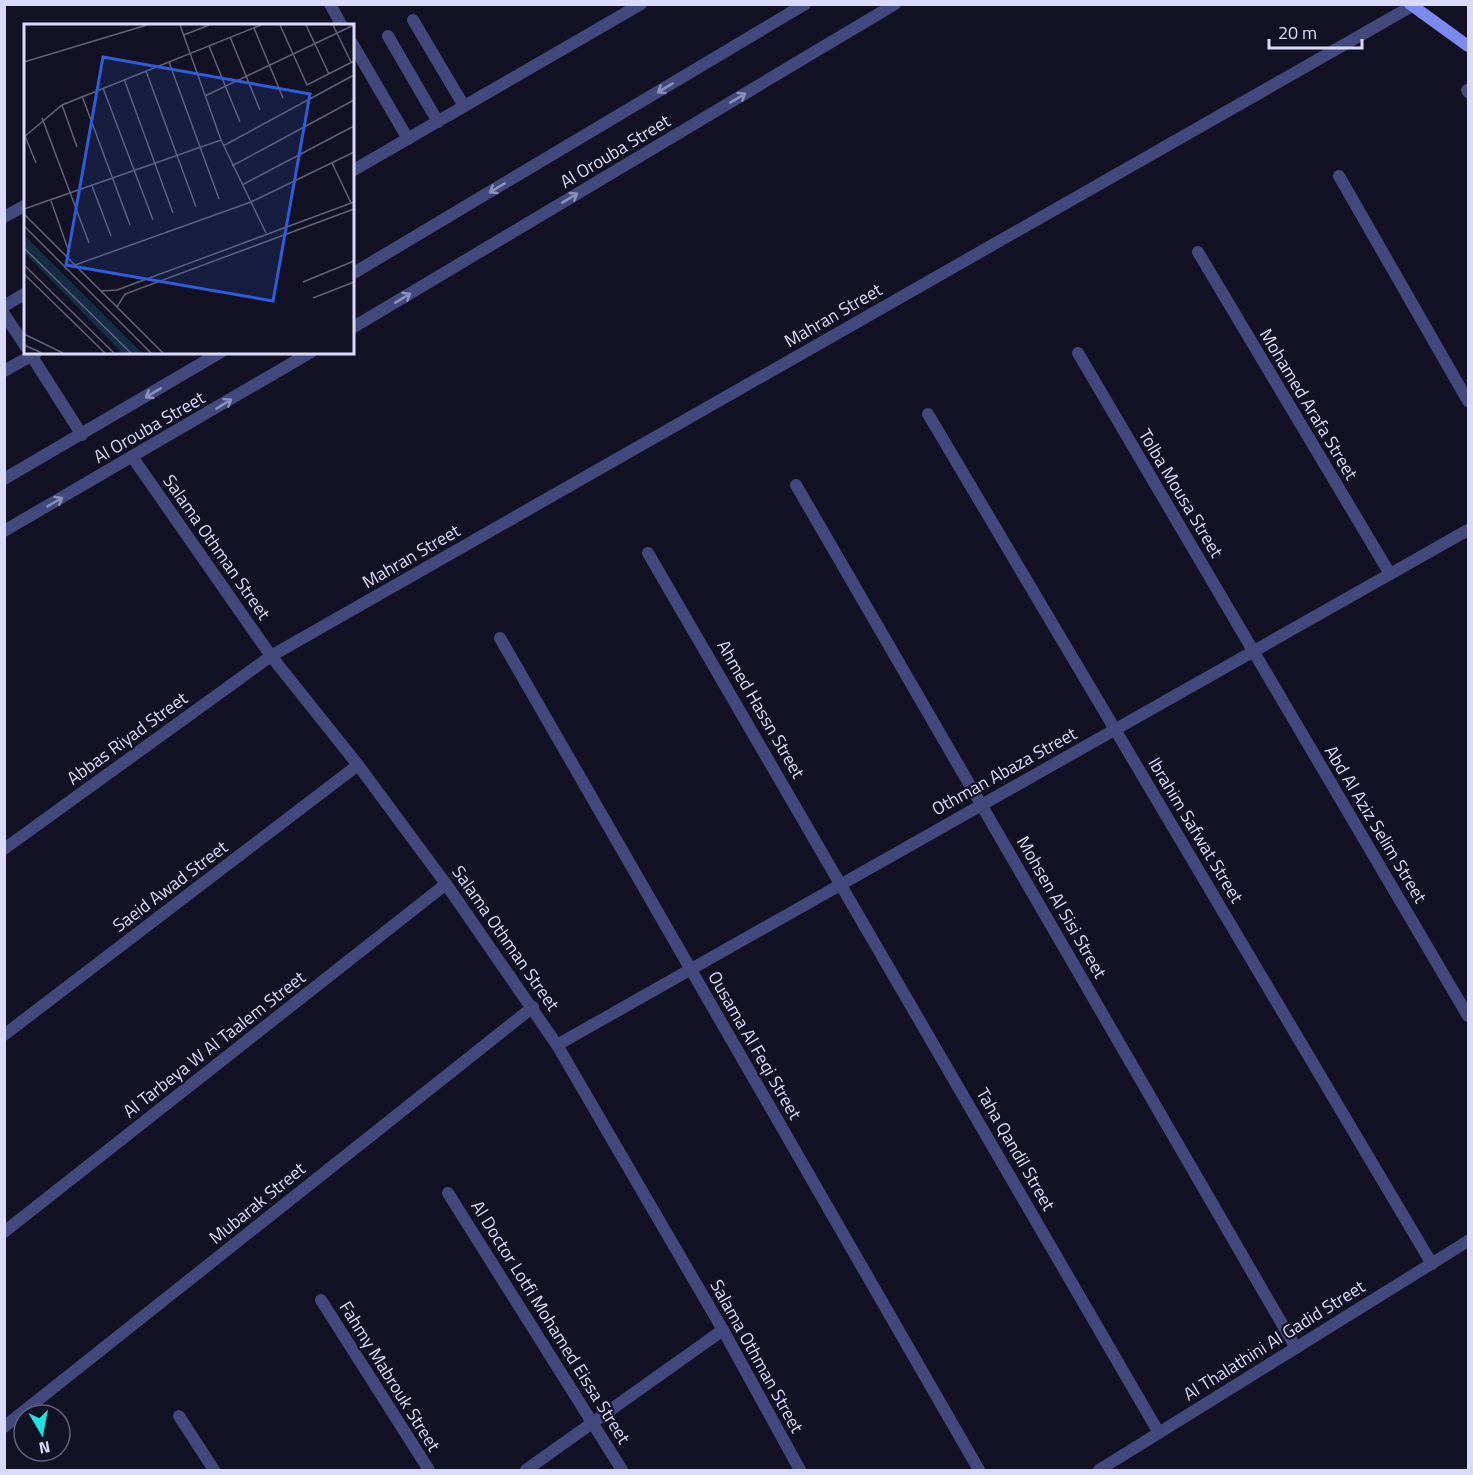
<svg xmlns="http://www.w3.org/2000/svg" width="1473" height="1475" viewBox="0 0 1473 1475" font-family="'Titillium Web',sans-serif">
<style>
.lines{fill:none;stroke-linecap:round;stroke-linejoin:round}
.service{stroke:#43487d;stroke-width:12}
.minor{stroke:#43487d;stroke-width:12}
.tertiary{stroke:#43487d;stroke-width:12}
.secondary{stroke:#7c89ef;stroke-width:12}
.oneway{stroke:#8e91bc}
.labels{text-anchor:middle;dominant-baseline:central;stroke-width:4.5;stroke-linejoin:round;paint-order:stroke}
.street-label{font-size:18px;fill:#dadafa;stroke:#121224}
.inset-road{fill:none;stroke:#62627a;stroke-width:1.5}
.view{fill:#305cdb;fill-opacity:0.15;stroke:#305cdb;stroke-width:3}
.inset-edge{fill:none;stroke:#dadafa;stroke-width:3}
</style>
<rect width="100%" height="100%" fill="#121224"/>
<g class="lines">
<g class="service">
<polyline points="330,4 342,26"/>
<polyline points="413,20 464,106"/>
<polyline points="388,36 438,122"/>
<polyline points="352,43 408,139"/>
<polyline points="352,171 641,4"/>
<polyline points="4,217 26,205"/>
<polyline points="4,306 26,293"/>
<polyline points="4,314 26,347"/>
<polyline points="29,352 82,435"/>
<polyline points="4,371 36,353"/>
</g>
<g class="minor">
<polyline points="1467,90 1468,92"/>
<polyline points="1339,176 1468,401"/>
<polyline points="1198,252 1390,574"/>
<polyline points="1078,353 1468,1016"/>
<polyline points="928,414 1432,1264"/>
<polyline points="133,458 271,656 358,765 446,884 557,1045 723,1330 800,1470"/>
<polyline points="796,485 1296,1348"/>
<polyline points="648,553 1159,1433"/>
<polyline points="500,638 979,1470"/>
<polyline points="4,849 271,656 1412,6"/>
<polyline points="4,1035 358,765"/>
<polyline points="557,1045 1468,530"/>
<polyline points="448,1193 622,1470"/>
<polyline points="4,1232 446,884"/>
<polyline points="321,1300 429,1470"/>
<polyline points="179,1416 214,1470"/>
<polyline points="4,1427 533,1007"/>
<polyline points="526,1470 723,1330"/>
<polyline points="1099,1470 1468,1241"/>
</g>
<g class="tertiary">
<polyline points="352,274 805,4"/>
<polyline points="352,328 895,4"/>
<polyline points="4,479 221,352"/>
<polyline points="4,531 311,352"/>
</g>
<polyline class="secondary" points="1410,4 1468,46"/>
</g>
<defs><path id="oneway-shaft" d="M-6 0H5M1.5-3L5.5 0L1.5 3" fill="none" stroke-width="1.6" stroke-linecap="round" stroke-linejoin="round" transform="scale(1.5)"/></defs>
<g class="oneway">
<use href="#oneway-shaft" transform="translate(665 88) rotate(149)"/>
<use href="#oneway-shaft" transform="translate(738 98) rotate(-31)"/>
<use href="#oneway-shaft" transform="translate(497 188) rotate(149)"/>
<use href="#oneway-shaft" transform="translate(570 198) rotate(-31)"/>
<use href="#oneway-shaft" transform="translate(403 298) rotate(-31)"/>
<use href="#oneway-shaft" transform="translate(153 393) rotate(149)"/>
<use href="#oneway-shaft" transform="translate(224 404) rotate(-31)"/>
<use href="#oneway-shaft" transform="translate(55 502) rotate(-30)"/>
</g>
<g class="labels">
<g class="street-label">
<text transform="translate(615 151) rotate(-31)">Al Orouba Street</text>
<text transform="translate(833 315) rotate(-30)">Mahran Street</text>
<text transform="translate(1309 404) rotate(59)">Mohamed Arafa Street</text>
<text transform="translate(149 427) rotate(-30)">Al Orouba Street</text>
<text transform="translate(1181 493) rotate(59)">Tolba Mousa Street</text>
<text transform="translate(217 547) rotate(55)">Salama Othman Street</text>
<text transform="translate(411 556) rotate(-30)">Mahran Street</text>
<text transform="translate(761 709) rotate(60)">Ahmed Hassn Street</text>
<text transform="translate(127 738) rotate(-36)">Abbas Riyad Street</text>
<text transform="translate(1004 771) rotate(-29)">Othman Abaza Street</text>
<text transform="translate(1376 824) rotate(59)">Abd Al Aziz Selim Street</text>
<text transform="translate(1196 830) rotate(59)">Ibrahim Safwat Street</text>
<text transform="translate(170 886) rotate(-37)">Saeid Awad Street</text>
<text transform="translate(1062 907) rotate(60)">Mohsen Al Sisi Street</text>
<text transform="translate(506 938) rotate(55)">Salama Othman Street</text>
<text transform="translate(214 1044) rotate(-38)">Al Tarbeya W Al Taalem Street</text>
<text transform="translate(755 1045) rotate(60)">Ousama Al Feqi Street</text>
<text transform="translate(1016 1149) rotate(60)">Taha Qandil Street</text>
<text transform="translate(257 1203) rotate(-39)">Mubarak Street</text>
<text transform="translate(551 1322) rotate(58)">Al Doctor Lotfi Mohamed Eissa Street</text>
<text transform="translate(1274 1340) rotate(-32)">Al Thalathini Al Gadid Street</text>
<text transform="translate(757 1356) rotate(61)">Salama Othman Street</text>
<text transform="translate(390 1376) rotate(58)">Fahmy Mabrouk Street</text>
</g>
</g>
<g transform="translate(24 24)">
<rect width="330" height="330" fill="#121224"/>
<path d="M0 211 118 329H98L0 228Z" fill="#152e45"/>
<path class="inset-road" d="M156 1 197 116 242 209M256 1 283 61 330 37M282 1 305 50M309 1 327 38M230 4 259 74M160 11 185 1M206 13 236 86M185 22 216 98M0 38 123 1M145 38 195 175M122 47 172 183M100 55 149 189M79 64 129 196M58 72 106 201M181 72 330 1M38 81 53 123M18 94 65 219M1 112 12 139M0 113 38 81 237 1M199 122 330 51M308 139 327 179M208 142 330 76M218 161 330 102M68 162 87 212M27 177 45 228M0 185 197 116M0 190 139 329M0 202 127 329M0 224 107 329M0 241 90 329M51 241 227 178 330 128M0 250 81 329M279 258 330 237M77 267 93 266 330 178M289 274 330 258M93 283 101 270 330 185M0 310 39 329M0 321 18 329"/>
<path class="view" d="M79 33 286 70 249 277 42 241Z"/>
<rect width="330" height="330" class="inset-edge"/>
</g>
<rect width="1473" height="1475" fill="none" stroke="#dadafa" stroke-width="12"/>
<g transform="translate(42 1433) rotate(170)"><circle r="28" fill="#121224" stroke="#62627a" stroke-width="1.5"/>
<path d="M0-4.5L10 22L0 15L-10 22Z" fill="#1de3dc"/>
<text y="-9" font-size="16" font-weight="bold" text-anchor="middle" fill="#dadafa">N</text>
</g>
<path d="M1269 39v9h93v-9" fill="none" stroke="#dadafa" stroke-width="3"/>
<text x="1278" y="39" font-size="18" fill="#dadafa" stroke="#121224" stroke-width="4.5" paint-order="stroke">20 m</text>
</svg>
